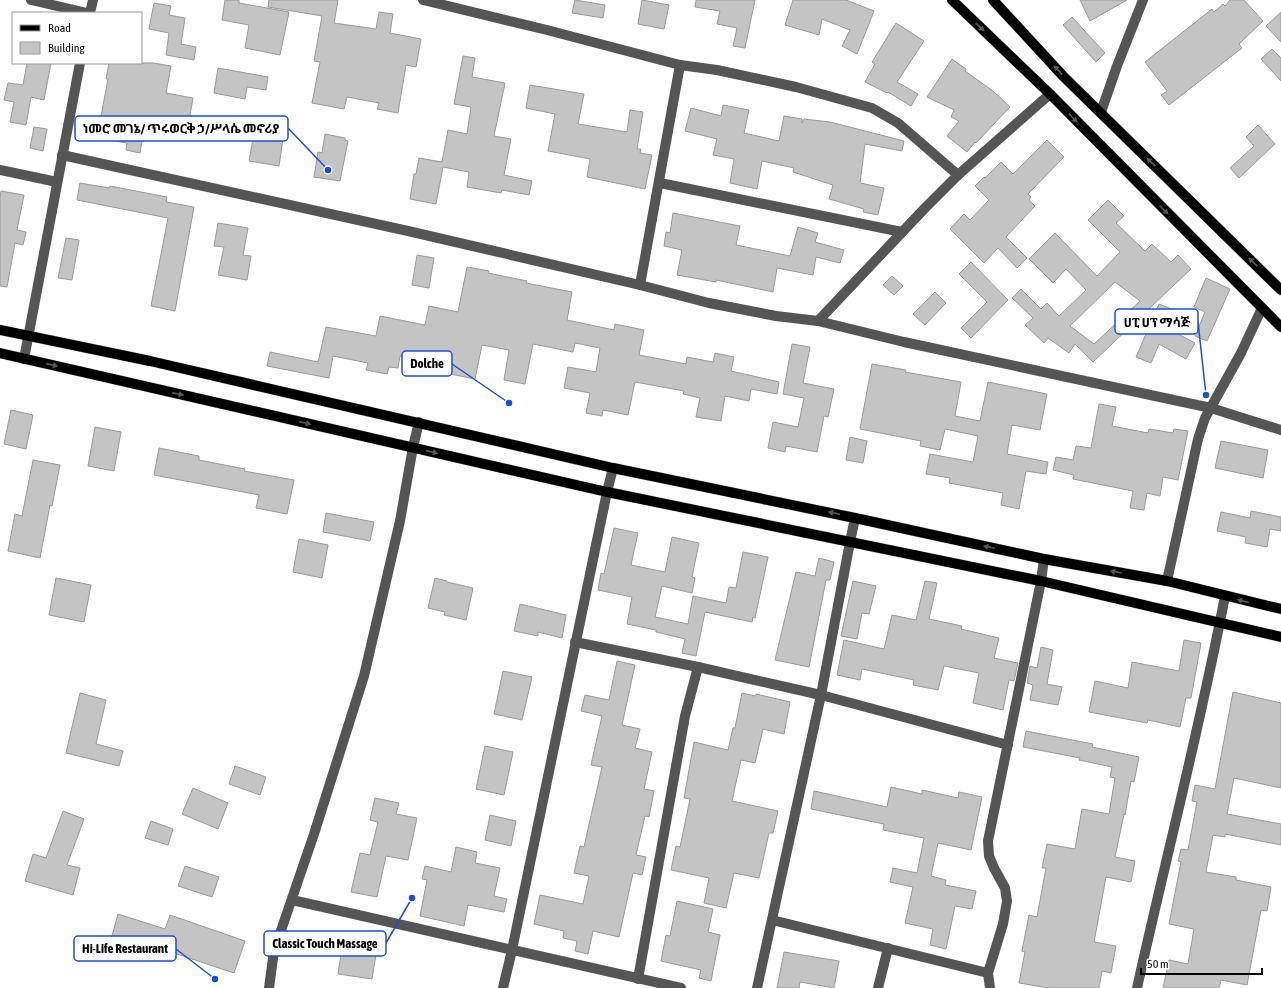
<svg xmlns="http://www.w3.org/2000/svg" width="1281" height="988" viewBox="0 0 1281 988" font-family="'Asap Condensed','Noto Sans Ethiopic',sans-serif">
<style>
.building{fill:#c4c4c4;stroke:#999;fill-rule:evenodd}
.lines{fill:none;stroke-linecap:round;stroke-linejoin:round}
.major-casing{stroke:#dbdbdb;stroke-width:11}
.minor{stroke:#555;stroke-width:10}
.major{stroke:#000;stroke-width:10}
.oneway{fill:#595959}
.leader{fill:none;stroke:#1d4ed8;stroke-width:1.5}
.callout-dot{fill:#1d4ed8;stroke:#fff;stroke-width:1.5}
.callout{fill:#fff;stroke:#1d4ed8;stroke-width:1.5}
.callout-label{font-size:13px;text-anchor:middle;font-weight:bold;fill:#000}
</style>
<rect width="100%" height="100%" fill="#fff"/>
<g class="building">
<polygon points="225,0 239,0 239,3 289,12 280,55 245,48 249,25 222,20"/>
<polygon points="269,0 338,0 334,23 376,29 379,12 393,14 390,33 421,39 416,67 406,65 398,113 377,109 379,103 347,97 344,109 312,103 320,62 314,61 322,16 268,7"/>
<polygon points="575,0 605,5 603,18 572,13"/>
<polygon points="642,0 669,5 664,29 638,24"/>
<polygon points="696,0 755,0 745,48 733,46 737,28 717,24 720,11 695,7"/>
<polygon points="793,0 846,0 874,11 857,54 842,46 850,30 822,19 819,35 785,25"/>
<polygon points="1080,0 1127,0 1090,21"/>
<polygon points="1230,0 1244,0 1263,21 1239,44 1242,48 1169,105 1161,95 1167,91 1145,62 1212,9 1214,12 1223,4 1225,6"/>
<polygon points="154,3 171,6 169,15 185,18 181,44 196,47 194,60 166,55 169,33 149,29"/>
<polygon points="1281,12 1281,42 1266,26"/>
<polygon points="1072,17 1105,53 1096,62 1063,25"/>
<polygon points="896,23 924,41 897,82 918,94 911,106 888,92 887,93 865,82 875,64 872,62"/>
<polygon points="1272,49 1281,58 1281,81 1261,59"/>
<polygon points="463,56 475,58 472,77 505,83 494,136 511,139 504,175 532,181 529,195 502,190 501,193 467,187 469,172 443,167 436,204 410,199 414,174 416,174 419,158 442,162 448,130 467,134 471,107 454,104"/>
<polygon points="952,59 966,69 965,71 993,91 1010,107 976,143 975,142 967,152 947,136 959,121 951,117 954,110 927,97"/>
<polygon points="27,63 51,63 44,100 31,97 26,125 10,122 14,102 4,100 8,83 23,85"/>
<polygon points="109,63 153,63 171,66 166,93 193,98 187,132 145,124 140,153 126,150 127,143 97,138 108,79 106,79"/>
<polygon points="218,68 268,77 266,90 247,87 245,99 214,93"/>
<polygon points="530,85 584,94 578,124 627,132 630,110 643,112 637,149 641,149 640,153 652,155 645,189 587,177 590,159 548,151 555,114 526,108"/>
<polygon points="723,105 749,110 744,133 779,141 784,116 802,119 802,123 804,119 830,122 904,141 902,151 865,144 860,183 884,188 878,215 863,212 864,209 829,199 833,185 793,172 794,168 762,161 757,189 730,183 734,159 713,155 717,139 685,131 691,108 721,116"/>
<polygon points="1258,125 1275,144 1239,178 1230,168 1254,146 1246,137"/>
<polygon points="34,127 47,129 43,151 30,148"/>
<polygon points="254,133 283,139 279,166 249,161"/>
<polygon points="325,134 345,138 345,140 348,141 340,181 314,177 318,152 322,153"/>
<polygon points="1047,140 1064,157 1028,194 1031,197 1029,200 1035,206 1006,237 1027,258 1017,268 998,248 984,263 950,229 964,214 970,220 989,200 975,186 984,177 985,178 1001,162 1013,174"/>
<polygon points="80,183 109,188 110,186 167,197 166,202 194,207 175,311 151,306 168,218 77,200"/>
<polygon points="1,191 24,195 17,230 26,232 23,245 15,243 7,287 0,286 0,198"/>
<path d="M1108 200 1124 216 1116 223 1145 251 1152 244 1171 262 1178 255 1191 269 1093 362 1075 344 1069 353 1048 338 1044 343 1025 325 1033 318 1012 298 1021 289 1041 309 1047 303 1059 316 1086 290 1066 269 1053 283 1029 259 1055 233 1097 276 1120 252 1088 220ZM1115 282 1140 301 1094 344 1070 326Z"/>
<polygon points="673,213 740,226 736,245 790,256 798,227 818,233 815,242 844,250 840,263 816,257 813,275 777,268 773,292 716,280 716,282 677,275 682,250 664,246 666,232 670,233"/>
<polygon points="218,223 248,228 243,255 251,256 247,280 218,275 224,247 214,246"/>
<polygon points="66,238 79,240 72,280 58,278"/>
<polygon points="417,255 434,258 429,288 412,285"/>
<polygon points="971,262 1008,300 971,338 961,328 987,302 959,274"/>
<polygon points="467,267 489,271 488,273 527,281 526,283 572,292 567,320 614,330 615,324 644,330 639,355 686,364 687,357 713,362 715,353 734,357 731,371 779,382 777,394 751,389 749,401 725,396 721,421 696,417 700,398 683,394 684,391 635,382 628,415 603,410 602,416 586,413 590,393 564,388 568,367 596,372 600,348 575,343 573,352 533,344 525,384 504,380 509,350 482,345 475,379 445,373 447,365 400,356 398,368 389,367 387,374 366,370 368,363 333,356 329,378 267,366 270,352 318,362 326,327 376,336 380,316 425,325 429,306 458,312"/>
<polygon points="892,276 903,286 894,295 883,285"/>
<polygon points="1206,278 1230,289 1207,341 1195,336 1205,312 1194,307"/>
<polygon points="935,292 946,303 925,325 913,314"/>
<polygon points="1159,304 1174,310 1167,328 1195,343 1186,359 1159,344 1151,363 1136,357"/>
<polygon points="792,344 810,347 803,383 834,389 828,417 824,416 817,452 786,446 785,452 768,448 773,422 798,427 804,398 783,394"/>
<polygon points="872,364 906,370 905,372 961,382 955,416 980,421 988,382 1047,394 1040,430 1012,425 1007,454 1048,462 1046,474 1026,471 1019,509 1001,505 1003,493 949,483 950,478 926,474 930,454 973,462 978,436 945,429 940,450 920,446 921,441 860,429"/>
<polygon points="1099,404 1116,407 1112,426 1148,433 1149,429 1173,433 1174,429 1188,431 1178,480 1163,477 1160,496 1147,493 1144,510 1130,508 1133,491 1073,479 1074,475 1053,470 1056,457 1073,460 1076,446 1091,448"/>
<polygon points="11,410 33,415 26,449 4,444"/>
<polygon points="95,427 121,432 114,471 88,466"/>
<polygon points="850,437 867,441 863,463 846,460"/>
<polygon points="1221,441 1268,450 1263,478 1215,468"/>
<polygon points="159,448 199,456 199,460 245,469 244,471 294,480 287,514 256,508 259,495 154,475"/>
<polygon points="33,460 60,465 52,506 50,505 40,558 8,551 15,514 22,516"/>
<polygon points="1251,511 1281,517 1281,531 1270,529 1267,547 1245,543 1246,537 1217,531 1221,512 1250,518"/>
<polygon points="326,513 374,522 370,541 323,532"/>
<polygon points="614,528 638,533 631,565 665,572 672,537 699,543 692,577 695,578 692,593 662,586 655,617 688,624 693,596 726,603 729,587 736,588 743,552 768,557 755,618 753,617 752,622 705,612 696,656 682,653 685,639 656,632 656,630 627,624 632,597 598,590 601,573 604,574"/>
<polygon points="299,539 328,545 322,578 293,572"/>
<polygon points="819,558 834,562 830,580 826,580 809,667 775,660 796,572 815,576"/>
<polygon points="56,578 91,585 84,622 49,615"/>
<polygon points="435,578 447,581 447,582 473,588 466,620 444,615 445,612 428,608"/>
<polygon points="853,581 876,586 869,614 862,613 857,639 841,636"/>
<polygon points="925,581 937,583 929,619 962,626 961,629 999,638 994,658 1018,663 1014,681 1009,680 1003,710 973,703 979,673 944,666 938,690 913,685 914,680 862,669 860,680 837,675 844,640 884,649 892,615 916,620"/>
<polygon points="520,604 566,615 562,638 538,632 538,636 514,631"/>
<polygon points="1184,640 1201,643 1191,698 1186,698 1180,727 1148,720 1147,723 1089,712 1095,681 1128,688 1132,662 1179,671"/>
<polygon points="1041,647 1053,650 1047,684 1062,687 1058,705 1030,700 1033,685 1027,683 1030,666 1037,668"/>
<polygon points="617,661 635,665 622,725 640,729 635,748 652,752 644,789 654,791 649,817 645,816 636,855 646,857 642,875 633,873 619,937 593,931 588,954 575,951 577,941 563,938 564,931 534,924 540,895 583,904 589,876 574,873 580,846 584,847 602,767 591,765 602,716 581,711 585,695 609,700"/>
<polygon points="503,671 532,677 522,720 494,714"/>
<polygon points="1233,692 1281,703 1281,788 1234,778 1227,814 1281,824 1281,845 1225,834 1225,837 1213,835 1206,872 1236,877 1236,880 1271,887 1267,911 1261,910 1247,985 1221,980 1219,988 1163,988 1169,960 1188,964 1194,929 1169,924 1181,862 1178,861 1181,849 1188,850 1197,802 1192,801 1195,785 1215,789"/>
<polygon points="80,693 106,700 96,744 123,751 119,766 66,753"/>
<polygon points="742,693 755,696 756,694 790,702 784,734 763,729 755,763 741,760 732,801 778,811 773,833 769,833 759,878 734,873 726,908 704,903 709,878 671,870 676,846 680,847 690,799 684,798 694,742 728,750 733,728 735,728"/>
<polygon points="1026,731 1093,744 1092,747 1139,757 1134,782 1131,781 1125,815 1124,814 1115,857 1135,861 1131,882 1106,877 1094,942 1116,946 1111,973 1102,971 1099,988 1049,988 1019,983 1025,952 1022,951 1029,915 1037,917 1046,868 1042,868 1047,844 1075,849 1082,809 1109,814 1115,778 1110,777 1112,767 1079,760 1080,758 1023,747"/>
<polygon points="485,746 513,752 504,795 476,789"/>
<polygon points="235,766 266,777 260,795 229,784"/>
<polygon points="891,787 922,794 922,790 958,798 959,792 982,797 971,850 938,843 931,876 946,880 945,885 976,891 972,909 955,906 946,949 930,945 933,929 905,923 913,887 890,882 893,868 917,873 924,838 883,830 884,824 811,809 814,791 887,807"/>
<polygon points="193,788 228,803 218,829 182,814"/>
<polygon points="375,798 399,803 396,814 417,818 408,860 386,856 377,897 351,892 360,853 370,855 378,822 370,820"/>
<polygon points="63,811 84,819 67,865 80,868 73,895 25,881 33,854 46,858"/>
<polygon points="490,815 516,821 511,846 485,840"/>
<polygon points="151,821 173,829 168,845 145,838"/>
<polygon points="456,847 477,852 475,863 500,868 494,896 507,899 504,912 468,905 464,926 420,916 427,880 422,879 425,866 451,872"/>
<polygon points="185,866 219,877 212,897 178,886"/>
<polygon points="677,901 713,909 708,932 720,935 711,981 699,978 701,970 661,961 666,935 670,936"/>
<polygon points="118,914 165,929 170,915 245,941 234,973 144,943 143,945 112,936"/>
<polygon points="353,932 379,936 372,979 338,974 342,948 351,950"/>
<polygon points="784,952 839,961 834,988 800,982 799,988 777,988"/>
</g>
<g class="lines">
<g class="major-casing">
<g id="major">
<polyline points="952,0 1050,94 1281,327"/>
<polyline points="993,0 1063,76 1281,290"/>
<polyline points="0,330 150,361 613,468 855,518 1044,559 1167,581 1281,609"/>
<polyline points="0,353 607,492 1041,581 1281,637"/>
</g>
</g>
<g class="minor">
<polyline points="31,0 87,13"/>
<polyline points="423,0 547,30 680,65 717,70 796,87 872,108 898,123 958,175"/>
<polyline points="90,13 93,0"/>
<polyline points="1101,112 1117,66 1143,0"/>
<polyline points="62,155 408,231 640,285 709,303 776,316 818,321 904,342 1211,408 1281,430"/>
<polyline points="0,170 57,182"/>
<polyline points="660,183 902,232"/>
<polyline points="640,285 680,65"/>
<polyline points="818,321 925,208 958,175 1050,94"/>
<polyline points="24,359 80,63"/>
<polyline points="1167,581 1198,439 1205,418 1241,353 1262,308"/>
<polyline points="575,642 698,667 821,695 1008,745"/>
<polyline points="292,900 681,988"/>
<polyline points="772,920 988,973"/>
<polyline points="638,979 685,716 698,667"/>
<polyline points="269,988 274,951 314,834 364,676 400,521 413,447 419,422"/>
<polyline points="503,988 512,950 607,492 613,468"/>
<polyline points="757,988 821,695 850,542 855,518"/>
<polyline points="878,988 888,948"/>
<polyline points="990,988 988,973 1003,924 1007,901 1005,888 994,868 989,856 988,841 1041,581 1044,559"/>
<path d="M1137 988C1166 857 1200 728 1225 596"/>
</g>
<use href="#major" class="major"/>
</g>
<defs><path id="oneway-solid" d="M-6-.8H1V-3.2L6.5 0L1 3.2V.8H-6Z"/></defs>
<g class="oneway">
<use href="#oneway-solid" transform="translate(980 27) rotate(44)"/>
<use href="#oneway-solid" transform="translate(1058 70) rotate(-133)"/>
<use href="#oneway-solid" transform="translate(1073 118) rotate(45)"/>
<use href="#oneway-solid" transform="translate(1151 162) rotate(-136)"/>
<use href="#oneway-solid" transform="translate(1164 210) rotate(45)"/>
<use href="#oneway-solid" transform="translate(1253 262) rotate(-136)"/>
<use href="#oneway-solid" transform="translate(52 365) rotate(13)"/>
<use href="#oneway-solid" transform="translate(178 394) rotate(13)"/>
<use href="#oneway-solid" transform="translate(305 423) rotate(13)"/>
<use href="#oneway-solid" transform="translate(432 452) rotate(13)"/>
<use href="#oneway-solid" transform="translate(834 513) rotate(-168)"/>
<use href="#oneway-solid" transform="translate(989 547) rotate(-168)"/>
<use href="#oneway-solid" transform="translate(1116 572) rotate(-170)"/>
<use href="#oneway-solid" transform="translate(1243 601) rotate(-167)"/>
</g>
<path class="leader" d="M328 170L288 128M1206 395L1198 322M509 403L452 364M412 898L386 943M215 979L176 949"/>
<g class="callout-dot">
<circle cx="328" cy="170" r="4"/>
<circle cx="1206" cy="395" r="4"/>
<circle cx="509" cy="403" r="4"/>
<circle cx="412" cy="898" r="4"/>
<circle cx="215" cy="979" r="4"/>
</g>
<g class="callout">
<rect x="75" y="116" width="213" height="25" rx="4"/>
<rect x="1115" y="309" width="83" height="25" rx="4"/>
<rect x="402" y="351" width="50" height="25" rx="4"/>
<rect x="264" y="931" width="122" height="25" rx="4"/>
<rect x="74" y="936" width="102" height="25" rx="4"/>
</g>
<g class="callout-label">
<text x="181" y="133">ነመሮ መገኔ/ ጥሩወርቅ ኃ/ሥላሴ መኖሪያ</text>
<text x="1157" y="327">ሀፒ ሀፕ ማሳጅ</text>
<text x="427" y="368">Dolche</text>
<text x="325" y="948">Classic Touch Massage</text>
<text x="125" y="953">Hi-Life Restaurant</text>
</g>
<rect x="12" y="12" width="130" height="52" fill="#ffffff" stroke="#999999"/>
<rect x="20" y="25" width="20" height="6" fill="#000000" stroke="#999999"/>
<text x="48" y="32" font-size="12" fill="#000000">Road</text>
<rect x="20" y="42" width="20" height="12" fill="#c4c4c4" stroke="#999999"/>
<text x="48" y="52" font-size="12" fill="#000000">Building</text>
<path d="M1141 968v6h121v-6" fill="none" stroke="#000000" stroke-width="2"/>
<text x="1147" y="968" font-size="12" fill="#000000" stroke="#ffffff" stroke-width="3" paint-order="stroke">50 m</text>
</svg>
